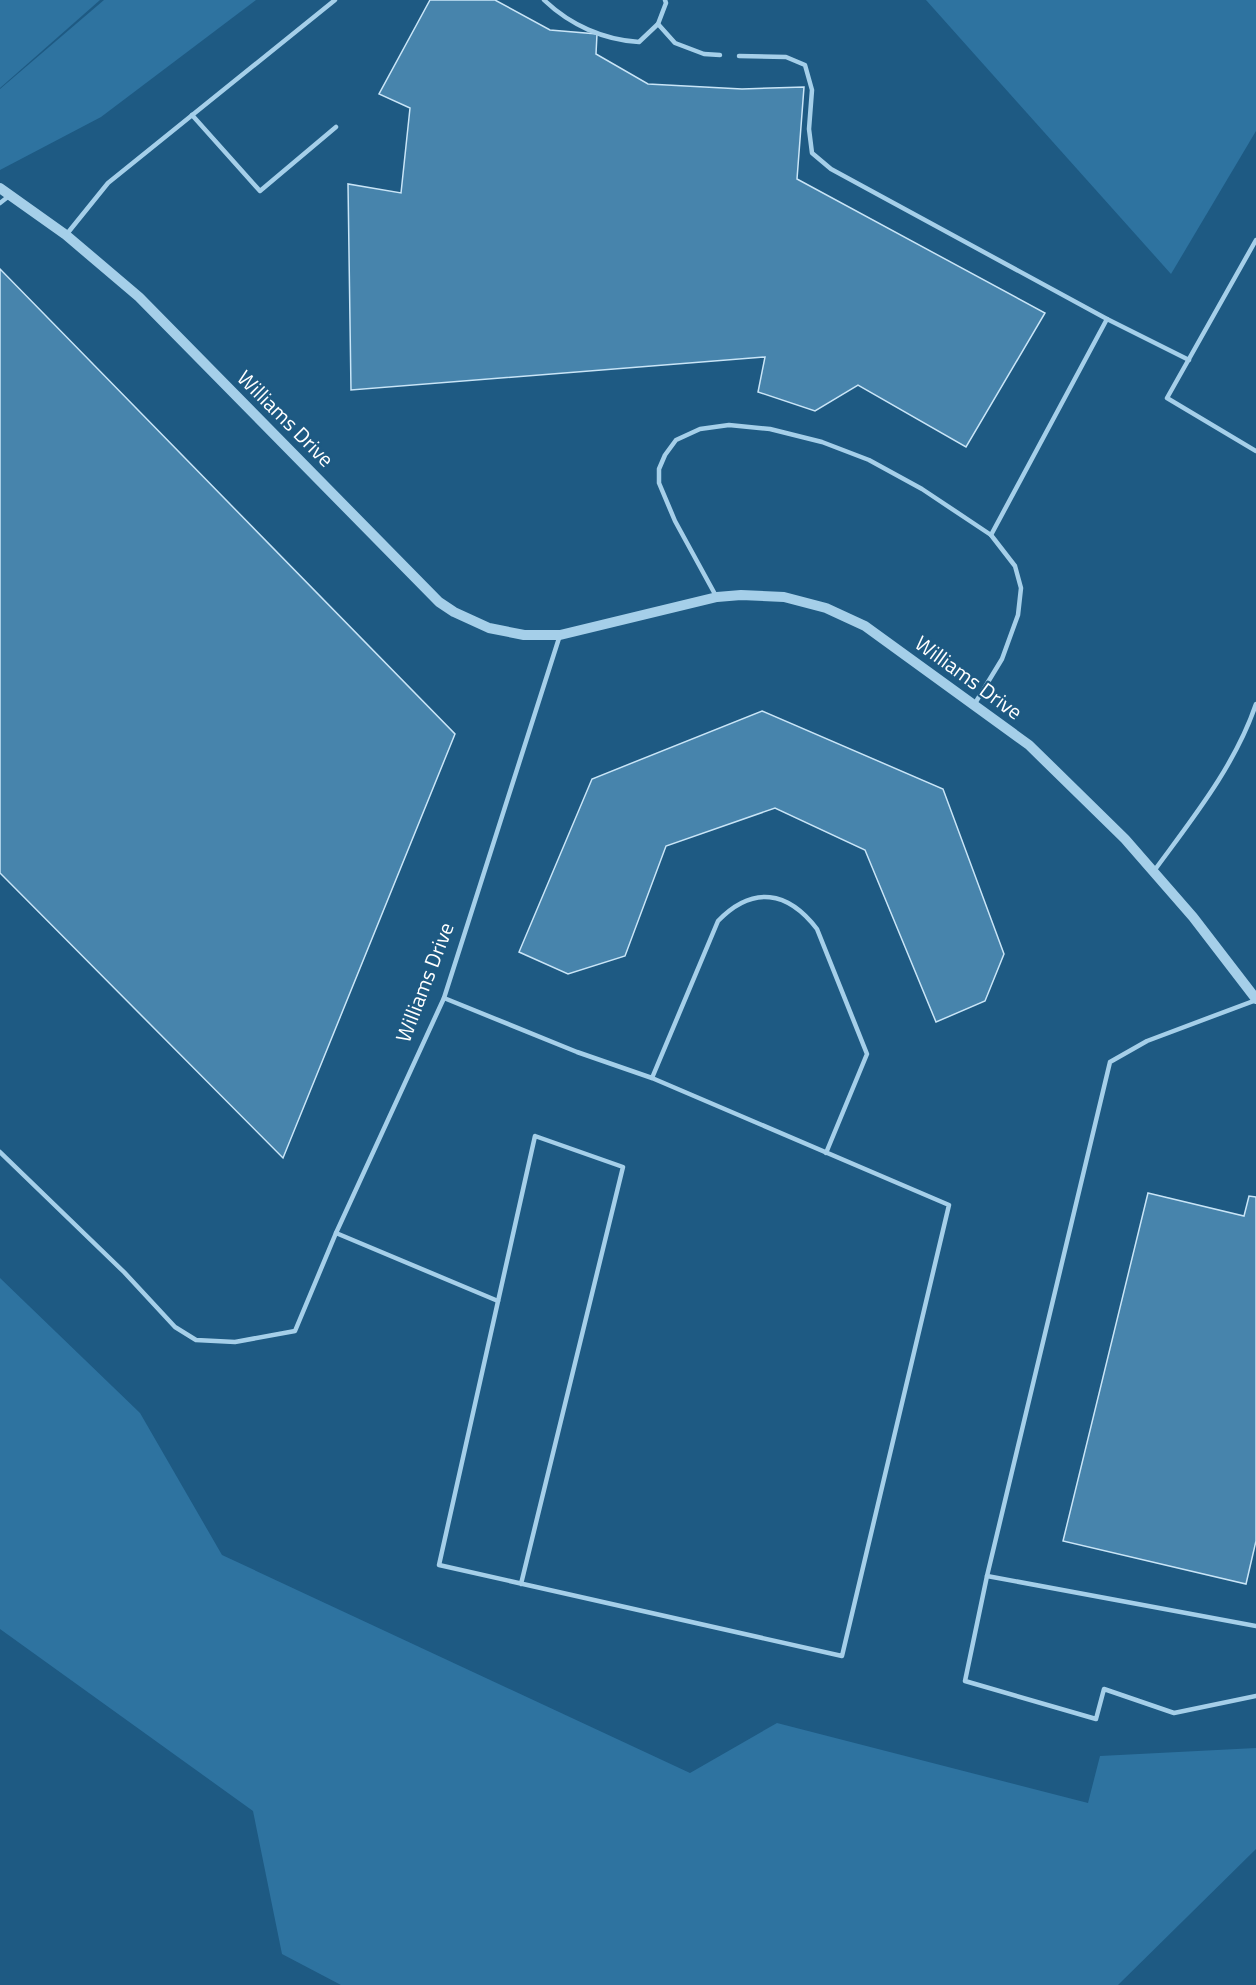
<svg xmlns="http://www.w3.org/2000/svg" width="1256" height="1985" viewBox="0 0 1256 1985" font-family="'Titillium Web',sans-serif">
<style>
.green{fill:#2e73a0}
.building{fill:#4784ac;stroke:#c9e5f7;stroke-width:1.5}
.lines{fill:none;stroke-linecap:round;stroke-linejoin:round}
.service{stroke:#a5cfe9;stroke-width:4.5}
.tertiary{stroke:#a5cfe9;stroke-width:10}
.labels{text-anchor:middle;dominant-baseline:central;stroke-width:4.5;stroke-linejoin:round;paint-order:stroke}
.street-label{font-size:21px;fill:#fff;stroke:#1e5a83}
</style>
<rect width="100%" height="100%" fill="#1e5a83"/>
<g class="green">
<polygon points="0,0 100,0 0,88"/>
<polygon points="104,0 256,0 101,117 0,170 0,89"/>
<polygon points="926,0 1256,0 1256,131 1171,274"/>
<polygon points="0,1278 140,1413 222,1555 690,1773 777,1723 1088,1803 1100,1756 1256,1748 1256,1849 1118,1985 341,1985 282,1954 253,1811 0,1629"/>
</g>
<g class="building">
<polygon points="430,0 495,0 550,30 597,34 596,54 648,84 742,89 804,87 797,179 1045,313 966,447 858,385 815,411 758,392 765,357 351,390 348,184 401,193 410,108 379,94"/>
<polygon points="0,269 455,734 283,1158 0,873"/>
<polygon points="762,711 943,789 1004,954 985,1001 936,1022 865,850 775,808 666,846 625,956 568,974 519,952 592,779"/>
<polygon points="1148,1193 1244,1216 1249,1196 1256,1197 1256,1541 1246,1584 1063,1541"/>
</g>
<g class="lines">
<g class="service">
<path d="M544 0C570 25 604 40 639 42L658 24 666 3 665 0"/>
<polyline points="658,24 675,43 704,54 720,55"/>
<polyline points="739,56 786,57 805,65 812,90 809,129 812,153 831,169 1107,319"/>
<polyline points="192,115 260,191 336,127"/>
<polyline points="0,203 9,196"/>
<polyline points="66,235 108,183 335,0"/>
<polyline points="1256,240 1167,398 1256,451"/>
<polyline points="991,535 1107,319 1189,360"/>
<polyline points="716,596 675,521 659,483 659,469 665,455 676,440 700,429 729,425 770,429 822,442 869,460 922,489 991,535 1015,566 1021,588 1018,615 1002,659 974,705"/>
<path d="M1154 871C1192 819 1235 766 1256 704"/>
<polyline points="444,998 577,1052 652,1078 949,1205 842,1656 439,1565 535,1136 623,1167 521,1584"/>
<polyline points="1256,1000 1147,1041 1110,1062 987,1576 965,1681 1096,1719 1104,1689 1174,1713 1256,1696"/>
<path d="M652 1078 718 921C753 885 788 891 817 929L867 1054 826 1153"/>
<polyline points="0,1152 124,1272 175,1327 196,1340 235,1342 295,1331 336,1233 444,998 560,635"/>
<polyline points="336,1233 498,1301"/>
<polyline points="987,1576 1256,1626"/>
</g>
<polyline class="tertiary" points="0,188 66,235 139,297 439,602 454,612 489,628 524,635 560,635 717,597 741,595 784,597 826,608 865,626 1029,745 1125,839 1193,917 1256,999"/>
</g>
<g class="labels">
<g class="street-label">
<text transform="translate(286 418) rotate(45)">Williams Drive</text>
<text transform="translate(969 677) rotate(36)">Williams Drive</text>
<text transform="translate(424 982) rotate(-69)">Williams Drive</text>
</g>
</g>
</svg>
